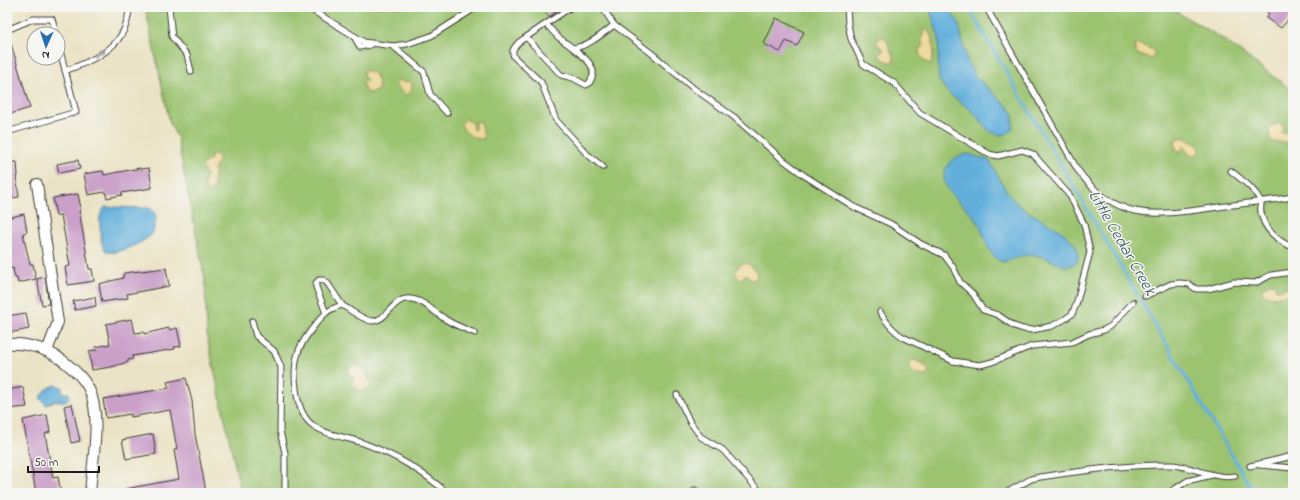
<svg xmlns="http://www.w3.org/2000/svg" width="1300" height="500" viewBox="0 0 1300 500" font-family="'Indie Flower',sans-serif">
<style>
.green{fill:#9bc36f;stroke:#5c7046}
.sand{fill:#eeda9e;stroke:#857b5d}
.water{fill:#62afdb;stroke:#3f667c}
.lines{fill:none;stroke-linecap:round;stroke-linejoin:round}
.stream{stroke:#62afdb;stroke-width:3}
.building{fill:#caa0c9}
.lane-casing{stroke:#3b3a35;stroke-width:7}
.street-casing{stroke:#3b3a35;stroke-width:12}
.lane{stroke:#fff;stroke-width:5}
.street{stroke:#fff;stroke-width:10}
.oneway{stroke:#999}
.labels{text-anchor:middle;dominant-baseline:central;stroke-width:3;stroke-linejoin:round;paint-order:stroke}
.water-label{font-size:17px;font-style:italic;fill:#385768;stroke:#f6f6f2}
</style>
<rect width="100%" height="100%" fill="#f6f6f2"/>
<filter id="ink" filterUnits="userSpaceOnUse"><feTurbulence type="fractalNoise" baseFrequency=".025" numOctaves="2"/><feDisplacementMap in="SourceGraphic" scale="8" xChannelSelector="R" yChannelSelector="G"/><feConvolveMatrix kernelMatrix="1 2 1 2 8 2 1 2 1" color-interpolation-filters="sRGB"/></filter>
<filter id="wash" filterUnits="userSpaceOnUse"><feTurbulence type="fractalNoise" baseFrequency=".012" numOctaves="4" result="noise"/><feDisplacementMap in="SourceGraphic" scale="16" xChannelSelector="R" yChannelSelector="G"/><feGaussianBlur stdDeviation="0.9" result="paint"/><feColorMatrix in="noise" values="0 0 0 0 0 0 0 0 0 0 0 0 0 0 0 0 0 1.4 0 .05"/><feComposite in="paint" operator="in"/></filter>
<g filter="url(#wash)">
<rect width="100%" height="100%" fill="#ebe3c5"/>
<polygon class="green" points="145,7 1168,7 1220,37 1293,91 1293,493 241,493 207,337 205,280 177,137 170,124"/>
<g class="sand">
<path d="M926 29C934 35 936 56 930 64L924 61 919 53 920 47 924 46 921 39Z"/>
<polygon points="880,37 883,37 887,40 890,50 894,56 893,62 888,62 879,56 880,53 884,50 876,43"/>
<path d="M1138 44C1143 46 1151 48 1154 51V57L1151 59 1137 54 1134 46Z"/>
<polygon points="364,70 374,73 379,85 377,91 368,93 364,89 363,82 368,81 363,76"/>
<polygon points="400,80 404,83 409,81 412,84 412,89 407,95 404,94 396,86 396,82"/>
<path d="M466 119 472 122 473 130 475 129V121L481 122 484 138C475 141 464 133 461 124Z"/>
<polygon points="1280,123 1284,128 1281,133 1293,133 1292,142 1274,142 1270,139 1269,127"/>
<polygon points="1183,137 1199,146 1200,149 1197,155 1189,155 1184,146 1182,151 1176,150 1175,140"/>
<polygon points="216,154 219,159 214,169 214,187 212,192 209,192 204,187 206,176 202,166 205,162 210,160 212,155"/>
<path d="M740 264C748 262 753 266 757 274L756 279 751 280 746 274 743 278 739 279 735 272Z"/>
<polygon points="1271,283 1275,284 1276,290 1283,289 1292,285 1293,294 1271,297 1262,293 1261,289"/>
<polygon points="915,360 926,366 929,372 927,375 923,376 911,372 909,363 911,360"/>
<path d="M353 365C364 366 368 376 371 385L365 390H360L352 385V381L355 378 350 376 348 372 350 367Z"/>
</g>
<g class="water">
<polygon points="932,7 946,7 958,21 967,60 975,76 1010,109 1013,114 1013,127 1007,134 1001,135 990,132 971,110 948,93 939,80 938,64 939,38 931,13"/>
<path d="M968 154 989 160C997 172 1007 196 1017 204 1032 218 1087 235 1077 262L1067 267 1043 257 1030 254 1003 262C987 257 985 235 978 222 969 205 932 189 948 165 953 157 960 155 968 154Z"/>
<path d="M105 207 150 208C156 212 157 216 155 224 154 228 154 232 151 235 145 242 113 257 106 251 101 246 101 239 101 233 99 222 98 216 105 207Z"/>
<path d="M56 385 62 387V393H69L70 396 66 401H54L46 405 40 398C43 391 49 387 56 385Z"/>
</g>
<g class="lines">
<polyline class="stream" points="968,7 1254,493"/>
</g>
<g id="blocks">
<g class="building">
<polygon points="541,7 561,7 549,17"/>
<polygon points="1262,7 1293,7 1293,14 1281,28 1266,18 1269,14"/>
<polygon points="776,18 804,32 797,46 786,41 780,52 764,44"/>
<polygon points="9,37 30,108 7,115 7,38"/>
<polygon points="78,160 80,169 59,173 57,164"/>
<polygon points="7,162 17,162 18,176 16,176 19,197 7,199"/>
<polygon points="140,168 140,169 149,168 152,188 121,193 122,195 107,198 105,192 88,195 84,174 103,171 104,175"/>
<polygon points="78,194 81,209 79,210 89,269 92,269 94,281 68,285 65,267 70,266 61,215 56,216 53,198"/>
<polygon points="24,214 27,232 23,233 25,243 30,264 33,264 36,279 18,283 17,278 15,278 13,268 10,269 7,254 7,218"/>
<polygon points="166,268 169,286 127,294 128,298 102,302 99,284 123,278 124,273"/>
<polygon points="45,277 49,304 42,305 37,279"/>
<polygon points="95,297 96,306 75,310 73,301"/>
<polygon points="26,313 29,329 9,333 7,316"/>
<polygon points="132,319 135,333 144,332 144,334 169,328 169,330 177,328 181,346 174,347 175,349 132,356 133,359 128,360 128,362 111,367 92,370 89,351 97,350 96,347 110,344 106,324"/>
<polygon points="186,378 192,401 195,434 205,486 205,493 125,493 125,489 179,479 174,450 177,449 170,410 131,417 131,414 106,418 103,399 169,388 167,382"/>
<polygon points="23,387 27,407 7,409 7,390"/>
<polygon points="72,404 80,441 71,443 64,406"/>
<polygon points="47,415 50,432 45,434 53,478 58,477 61,493 36,493 24,425 23,420"/>
<polygon points="153,434 156,454 126,459 122,440"/>
</g>
</g>
</g>
<g filter="url(#ink)">
<use href="#blocks" fill-opacity="0" stroke="#3b3a35" stroke-width="1"/>
<g class="lines">
<g class="lane-casing">
<g id="lane">
<polyline points="169,7 172,37 187,55 191,71"/>
<polyline points="307,7 364,42 393,46 407,44 431,36 477,7"/>
<path d="M571 7 519 42C514 48 511 50 514 57L541 82 556 120 587 154 603 167"/>
<path d="M986 7 1077 169C1115 222 1154 216 1211 208 1238 204 1266 201 1293 197"/>
<path d="M546 24 558 37 573 48C589 46 601 35 614 25L602 7"/>
<polyline points="614,25 650,52 693,88 734,117 782,159 805,176 854,207 891,224 921,244 944,255 953,267 960,282 973,294 983,310 998,315 1014,326 1023,329 1032,330 1052,326 1065,319 1072,314 1076,305 1090,252 1084,224 1070,196 1033,154 1022,150 998,156 989,154 920,113 894,83 863,64 851,39 848,24 847,7"/>
<polyline points="7,30 33,19 52,19 56,34"/>
<polyline points="355,38 360,47 370,45"/>
<path d="M527 38 561 75 573 78 586 85C589 84 590 82 592 78 598 66 581 55 573 48"/>
<polyline points="393,46 424,72 430,94 447,113"/>
<path d="M65 71C97 59 128 46 129 7"/>
<polyline points="7,132 76,112 58,43"/>
<path d="M1231 171C1242 180 1253 187 1260 200 1262 204 1260 208 1261 212 1263 228 1278 242 1293 247"/>
<polyline points="1145,296 1171,284 1180,283 1189,284 1196,289 1208,289 1234,282 1255,283 1271,275 1293,272"/>
<path d="M342 305C350 310 363 320 372 321 388 321 393 296 411 299 423 300 434 312 445 319 454 325 465 329 475 333"/>
<path d="M880 312C886 322 893 331 903 337L953 361 980 365 992 362 1032 346 1072 342 1089 334 1104 330 1111 326 1133 302"/>
<path d="M326 313 316 287V283L319 280H324L328 284 342 305C336 307 330 309 326 313 317 321 301 342 298 353 292 371 295 409 310 423 323 435 347 437 363 443 395 455 422 470 447 493"/>
<polyline points="252,321 256,336 274,351 281,367 280,431 285,453 285,493"/>
<polyline points="677,395 690,422 701,437 723,450 761,493"/>
<polyline points="1259,465 1293,468"/>
<polyline points="1250,466 1293,456"/>
<polyline points="695,490 699,493"/>
<path d="M1006 493 1031 479 1040 477C1083 471 1128 464 1172 465 1192 466 1217 480 1235 476"/>
<polyline points="1169,493 1187,481 1212,475"/>
</g>
</g>
<g class="street-casing">
<g id="street">
<polyline points="37,184 58,322 47,351"/>
<path d="M7 344C26 343 46 349 62 360 72 368 83 377 89 389 102 416 92 464 90 493"/>
</g>
</g>
<use href="#lane" class="lane"/>
<use href="#street" class="street"/>
</g>
<defs><path id="oneway-shaft" d="M-6 0H5M1.5-3L5.5 0L1.5 3" fill="none" stroke-width="1.6" stroke-linecap="round" stroke-linejoin="round"/></defs>
<use class="oneway" href="#oneway-shaft" transform="translate(100 54) rotate(-32)"/>
</g>
<g class="labels">
<g class="water-label">
<text transform="translate(1122 243) rotate(60)">Little Cedar Creek</text>
</g>
</g>
<rect width="1300" height="500" fill="none" stroke="#f6f6f2" stroke-width="24"/>
<g transform="translate(46 46) rotate(183)"><circle r="19" fill="#f6f6f2" stroke="#9f9f9c"/>
<path d="M0-3L7 15L0 10L-7 15Z" fill="#1f6fb2"/>
<text y="-6" font-size="11" font-weight="bold" text-anchor="middle" fill="#1c1c1c">N</text>
</g>
<path d="M28 466v6h71v-6" fill="none" stroke="#1c1c1c" stroke-width="2"/>
<text x="34" y="466" font-size="12" fill="#1c1c1c" stroke="#f6f6f2" stroke-width="3" paint-order="stroke">50 m</text>
</svg>
